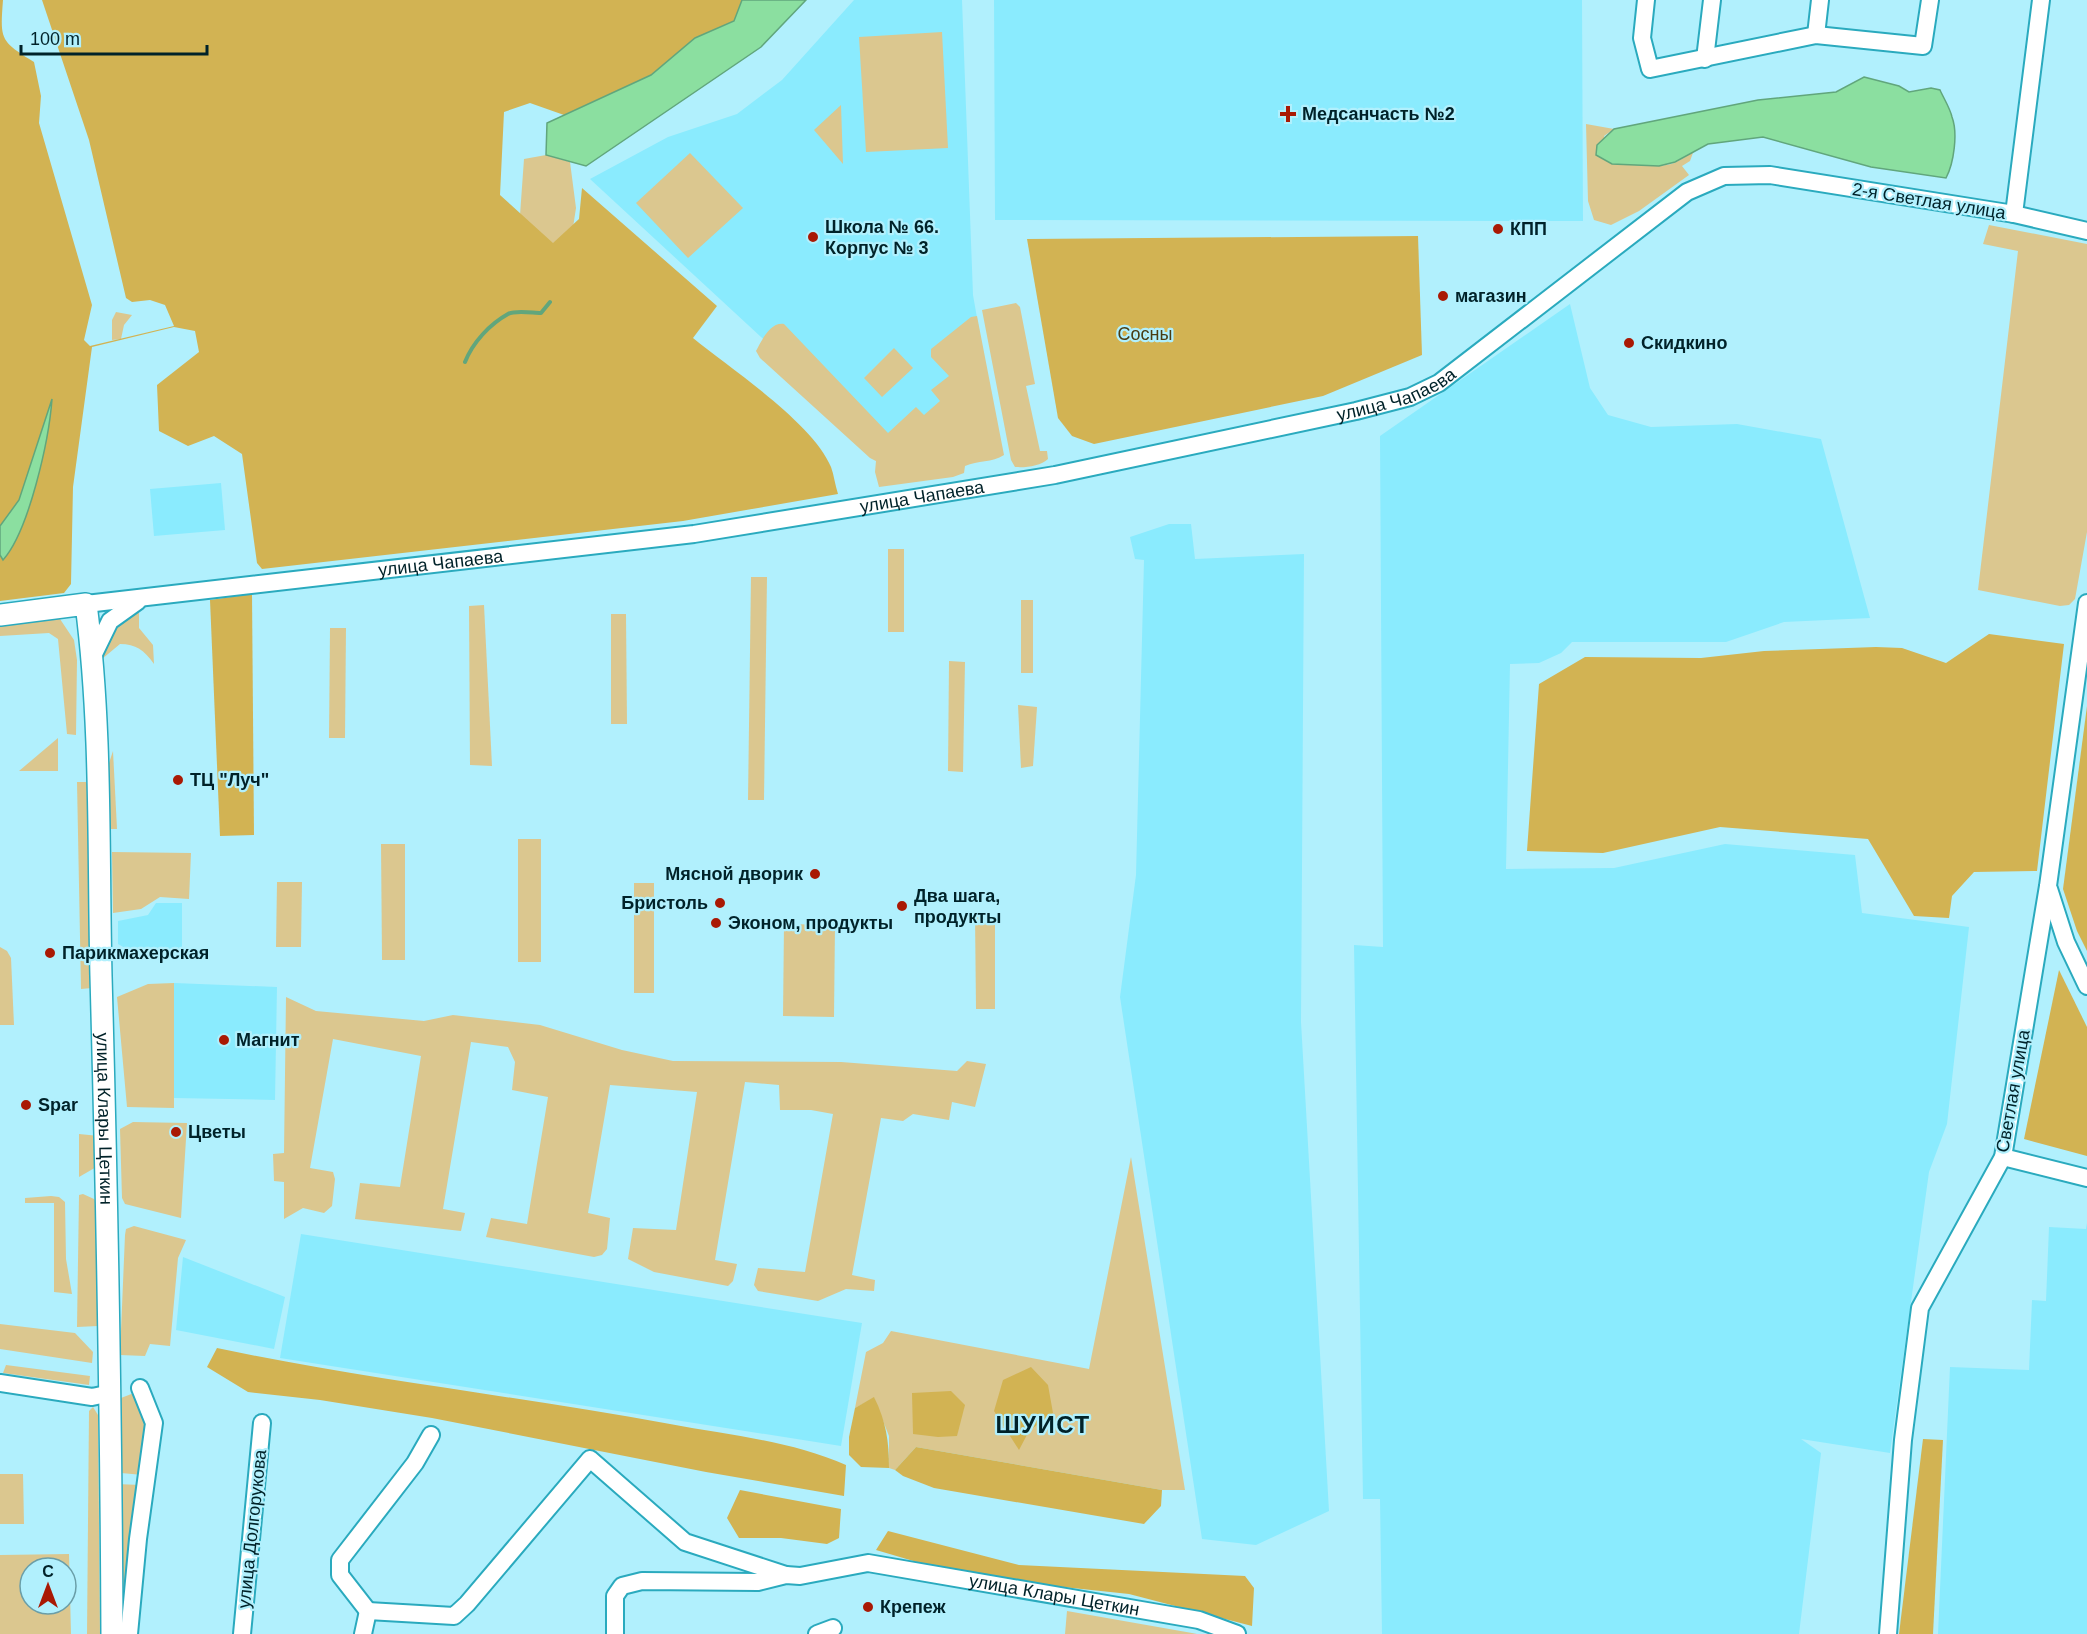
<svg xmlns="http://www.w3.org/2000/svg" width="2087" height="1634" viewBox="0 0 2087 1634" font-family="Arial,sans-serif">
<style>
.built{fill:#8aebfe}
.green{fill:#dbc78f;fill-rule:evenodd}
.forest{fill:#d2b353}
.water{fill:#8bdfa0;stroke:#61a67c;stroke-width:1.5}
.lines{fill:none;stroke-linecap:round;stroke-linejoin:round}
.stream{stroke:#61a67c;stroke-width:4}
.minor-casing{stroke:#2aaabe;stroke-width:20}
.major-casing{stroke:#2aaabe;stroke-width:24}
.minor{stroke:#fff;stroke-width:16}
.major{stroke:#fff;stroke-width:21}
.poi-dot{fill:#a91904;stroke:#b1f0fd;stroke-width:2}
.labels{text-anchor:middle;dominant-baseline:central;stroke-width:4.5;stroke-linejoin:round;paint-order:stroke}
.poi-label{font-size:18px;font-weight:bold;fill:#002229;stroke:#b1f0fd;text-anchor:start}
.street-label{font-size:18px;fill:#002229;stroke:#b1f0fd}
.park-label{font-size:18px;fill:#493c13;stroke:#b1f0fd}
.district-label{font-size:24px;font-weight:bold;letter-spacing:1.5px;fill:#002229;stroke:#b1f0fd}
</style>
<rect width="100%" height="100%" fill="#b1f0fd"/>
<g class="built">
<polygon points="854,0 962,0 973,295 992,403 891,453 852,421 590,179 668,137 737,114 782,80"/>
<polygon points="994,0 1582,0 1583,221 995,220"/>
<polygon points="1570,304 1590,388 1608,415 1651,427 1737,424 1821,439 1870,618 1784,622 1726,642 1572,642 1561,653 1539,663 1510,664 1506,869 1614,868 1725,844 1855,855 1862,913 1969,927 1947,1124 1929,1172 1890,1453 1801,1439 1821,1453 1799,1634 1382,1634 1380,1499 1363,1499 1354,945 1383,947 1380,436"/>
<polygon points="221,483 225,530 154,536 150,489"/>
<polygon points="1169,524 1191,524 1195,559 1304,554 1301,1022 1329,1511 1256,1545 1202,1539 1120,997 1136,875 1144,560 1135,559 1130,537"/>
<polygon points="156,903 182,903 182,956 141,957 118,944 118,921 148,915"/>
<polygon points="174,983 277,987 275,1100 174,1098"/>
<polygon points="2087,1223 2087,1634 1938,1634 1950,1367 2029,1370 2032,1300 2046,1301 2049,1227 2086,1229"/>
<polygon points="301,1234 862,1323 841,1446 280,1358"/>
<polygon points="183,1257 285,1297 274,1349 176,1330"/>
</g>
<g class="green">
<polygon points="942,32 948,148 866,152 859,37"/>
<polygon points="841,105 843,164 814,130"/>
<path d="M1586 124 1614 129 1604 136 1612 164C1643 158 1662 179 1694 150L1690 161 1682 166 1689 175 1639 211 1611 225 1594 220 1588 201Z"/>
<polygon points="690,153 743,208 688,258 636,203"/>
<polygon points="546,155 570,162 576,208 572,234 585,312 520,215 524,159"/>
<polygon points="1989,225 2087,244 2087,532 2075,599 2069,605 2060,606 1978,590 2018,251 1983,244"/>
<path d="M1016 303 1020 307 1035 384 1026 386 1040 451H1047L1048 459C1041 466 1025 468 1015 467L1011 460 982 310Z"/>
<polygon points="116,312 132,315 124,325 121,339 112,340 112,320"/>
<path d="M971 317 977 316 1004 455C992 463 978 460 965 466L964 473 953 477 879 487 875 472 876 461 870 458 760 358 756 351C762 340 770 322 784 324L888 433 916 407 924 415 940 401 931 390 949 376 931 357V349Z"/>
<polygon points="894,348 913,368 882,397 864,378"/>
<rect x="888" y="549" width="16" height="83"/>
<polygon points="751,577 767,577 764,800 748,800"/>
<rect x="1021" y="600" width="12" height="73"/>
<polygon points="484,605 492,766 470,765 469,606"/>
<path d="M139 608V628L153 645 154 664C144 650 136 644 120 644L102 659C105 626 112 623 139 608Z"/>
<polygon points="611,614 626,614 627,724 611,724"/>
<polygon points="58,616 74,640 77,660 76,735 67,734 58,639 49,633 0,636 0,619"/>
<polygon points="330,628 346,628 345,738 329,738"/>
<polygon points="949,661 965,662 963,772 948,771"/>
<polygon points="1018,705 1037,707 1033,766 1021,768"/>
<polygon points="58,738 58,771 19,771"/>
<polygon points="113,751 117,829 110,829 108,766"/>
<polygon points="77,782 86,782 89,787 92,988 81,989"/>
<rect x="518" y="839" width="23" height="123"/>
<polygon points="381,844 405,844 405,960 382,960"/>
<polygon points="112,852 191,853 189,899 160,897 141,909 113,913"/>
<polygon points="277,882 302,882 301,947 276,947"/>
<rect x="634" y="883" width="20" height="110"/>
<polygon points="975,916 995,916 995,1009 976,1009"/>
<polygon points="784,924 835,925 834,1017 783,1016"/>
<polygon points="0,947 7,951 11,958 14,1025 0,1025"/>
<polygon points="174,983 174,1108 127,1107 117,997 148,984"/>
<polygon points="286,997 316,1011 424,1021 453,1015 540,1025 622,1050 673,1061 841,1062 957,1071 967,1061 986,1064 975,1107 952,1102 949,1120 913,1114 903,1121 881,1118 852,1275 875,1280 874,1291 846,1289 818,1301 758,1291 754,1285 758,1268 805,1272 833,1114 811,1110 780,1110 779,1085 745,1082 715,1260 737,1264 733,1281 728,1286 654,1272 628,1259 633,1228 676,1230 697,1092 610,1085 588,1213 610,1218 607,1249 602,1255 594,1257 486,1237 491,1218 527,1224 548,1097 512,1090 515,1062 508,1047 471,1042 443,1209 465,1213 461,1231 355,1219 360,1183 400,1187 421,1056 333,1039 310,1168 333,1172 335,1179 332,1206 324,1213 303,1208 284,1219 284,1182 274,1181 273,1154 284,1153"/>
<polygon points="133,1122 187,1123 181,1218 125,1204 122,1198 120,1129"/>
<polygon points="79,1134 99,1136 98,1166 79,1177"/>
<polygon points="1131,1157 1185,1490 1162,1490 916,1447 895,1470 889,1468 889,1436 874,1398 855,1408 866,1352 883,1343 891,1331 1089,1369"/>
<polygon points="83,1194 94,1199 100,1208 98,1326 77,1327 79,1195"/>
<polygon points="51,1196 59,1197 65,1202 66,1259 72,1294 54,1292 54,1203 25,1203 25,1198"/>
<polygon points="134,1226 186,1240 178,1258 170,1346 150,1344 145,1356 120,1355 125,1235 126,1229"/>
<polygon points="0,1324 75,1333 93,1352 92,1363 0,1349"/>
<polygon points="6,1365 90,1376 89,1385 3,1373"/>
<polygon points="134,1393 150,1423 143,1475 121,1473 121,1398"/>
<polygon points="93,1407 98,1415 100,1634 87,1634 89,1411"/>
<polygon points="0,1474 23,1474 24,1524 0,1524"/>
<polygon points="116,1484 141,1485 123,1634"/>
<path d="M69 1554 71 1634H0V1555ZM30 1568H66V1604H30Z"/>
<polygon points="1067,1611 1192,1633 1197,1634 1065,1634"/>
</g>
<g class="forest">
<path d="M0 0H3C0 40 0 41 34 62L41 96 39 123 92 305 84 340 90 346 174 326 165 305 150 300 132 302 126 298 89 140 42 0H742L734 21 695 38 651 75 564 115 530 103 504 112 500 195 553 243 579 219 582 188 717 306 693 338C731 369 813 423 831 467 834 475 835 485 838 494L683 521 262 569 257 563 242 454 214 436 188 446 159 431 157 385 199 352 195 331 174 327 92 347 73 487 71 584 64 593 0 601Z"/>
<polygon points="1418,236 1422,355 1323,396 1094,444 1072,436 1058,418 1027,239"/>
<polygon points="252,594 254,835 220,836 210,600"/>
<polygon points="1989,634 2064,644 2037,871 1974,872 1952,896 1949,918 1914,916 1868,839 1720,827 1603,853 1527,851 1539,684 1585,657 1701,658 1764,651 1876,647 1902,648 1946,663"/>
<polygon points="2087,706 2087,951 2077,931 2063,889"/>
<polygon points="2059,970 2087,1027 2087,1156 2024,1139"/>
<path d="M217 1348C367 1380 519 1396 670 1424 729 1435 791 1441 846 1465L844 1496 706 1472 432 1418 320 1400 248 1392 207 1367Z"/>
<polygon points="1031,1367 1048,1385 1053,1413 1029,1431 1019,1450 994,1411 1003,1380"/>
<polygon points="951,1391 965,1405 957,1436 938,1437 913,1434 912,1393"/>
<path d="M874 1397C886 1421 889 1441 889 1468L861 1467 849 1455V1437L855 1408Z"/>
<polygon points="1923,1439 1943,1440 1933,1634 1899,1634"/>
<polygon points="916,1447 1162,1490 1161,1506 1144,1524 934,1488 903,1476 895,1470"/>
<polygon points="740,1490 841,1509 839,1538 827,1544 781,1538 739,1538 727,1518"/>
<polygon points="888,1531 1019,1565 1245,1576 1254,1588 1252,1626 1129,1594 968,1577 876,1550"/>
</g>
<g class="water">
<polygon points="742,0 806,0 761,47 586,166 546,155 547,123 651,75 695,38 734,21"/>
<path d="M1864 77 1899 86 1909 92 1931 88 1940 90C1944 99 1950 108 1952 117 1958 133 1954 163 1946 178L1871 167 1763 137 1708 144 1675 162 1659 166 1612 164 1596 155 1597 145 1614 129 1758 100 1836 92Z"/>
<path d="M52 399C49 440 29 531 3 560L0 555V526L19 500Z"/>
</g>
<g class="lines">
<path class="stream" d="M465 362C473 342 490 324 508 314 515 310 533 313 541 313L550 302"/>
<g class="minor-casing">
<g id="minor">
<polyline points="1646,0 1642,38 1650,69 1816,35 1923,46 1930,0"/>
<polyline points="1816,35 1820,0"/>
<polyline points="1705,59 1712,0"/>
<polyline points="2014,214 2041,0"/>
<path id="s1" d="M86 604 694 534 1055 475 1356 411 1410 397 1439 383 1687 192 1724 176 1770 175 2014 214 2087 231"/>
<polyline points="93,656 110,621 138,601"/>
<polyline points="2049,889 2066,942 2087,986"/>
<polyline points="2003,1157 2087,1178"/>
<polyline points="0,1383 92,1397 111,1393"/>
<polyline points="368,1611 454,1616 467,1604 590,1459 685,1542 786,1575"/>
<polyline points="368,1611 340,1575 340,1560 415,1463 431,1435"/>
<polyline points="129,1634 138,1539 154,1423 140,1388"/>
<polyline points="242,1634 262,1423"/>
<polyline points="363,1634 368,1611"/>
<path id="s2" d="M615 1634V1596L622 1586 642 1581 758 1582 786 1575 800 1576 868 1563 1199 1620 1237 1634"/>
<polyline points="817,1634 833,1628"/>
<polyline points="1888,1634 1903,1440 1920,1308 2003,1157 2048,886 2087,603"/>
</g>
</g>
<g class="major-casing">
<g id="major">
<path id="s3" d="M0 615 86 604C102 728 98 852 101 976 107 1196 111 1415 112 1634"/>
</g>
</g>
<use href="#minor" class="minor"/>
<use href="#major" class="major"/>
</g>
<g class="poi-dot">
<path d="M1285 105h6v6h6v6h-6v6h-6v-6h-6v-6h6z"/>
<circle cx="1498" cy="229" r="6"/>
<circle cx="813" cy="237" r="6"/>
<circle cx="1443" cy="296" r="6"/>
<circle cx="1629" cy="343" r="6"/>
<circle cx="178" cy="780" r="6"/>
<circle cx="815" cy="874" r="6"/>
<circle cx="720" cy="903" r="6"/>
<circle cx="902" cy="906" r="6"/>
<circle cx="716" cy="923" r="6"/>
<circle cx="50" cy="953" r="6"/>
<circle cx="224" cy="1040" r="6"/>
<circle cx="26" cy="1105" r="6"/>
<circle cx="176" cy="1132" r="6"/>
<circle cx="868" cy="1607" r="6"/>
</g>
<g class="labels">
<g class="poi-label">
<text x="1302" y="114">Медсанчасть №2</text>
<text x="825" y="227">Школа № 66.<tspan x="825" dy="21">Корпус № 3</tspan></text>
<text x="1510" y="229">КПП</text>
<text x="1455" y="296">магазин</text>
<text x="1641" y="343">Скидкино</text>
<text x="190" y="780">ТЦ "Луч"</text>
<text x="803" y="874" text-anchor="end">Мясной дворик</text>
<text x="914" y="896">Два шага,<tspan x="914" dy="21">продукты</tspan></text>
<text x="708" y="903" text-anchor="end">Бристоль</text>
<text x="728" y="923">Эконом, продукты</text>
<text x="62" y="953">Парикмахерская</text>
<text x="236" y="1040">Магнит</text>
<text x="38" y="1105">Spar</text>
<text x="188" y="1132">Цветы</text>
<text x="880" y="1607">Крепеж</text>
</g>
<g class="street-label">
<text transform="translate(1929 201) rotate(9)">2-я Светлая улица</text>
<text stroke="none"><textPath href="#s1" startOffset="1329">улица Чапаева</textPath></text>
<text stroke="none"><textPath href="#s1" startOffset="843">улица Чапаева</textPath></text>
<text stroke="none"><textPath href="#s1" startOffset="357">улица Чапаева</textPath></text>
<text transform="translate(2013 1091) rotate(-80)">Светлая улица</text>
<text stroke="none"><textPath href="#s3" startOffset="602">улица Клары Цеткин</textPath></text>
<text transform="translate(252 1529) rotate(-84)">улица Долгорукова</text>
<text stroke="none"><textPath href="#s2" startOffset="488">улица Клары Цеткин</textPath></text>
</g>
<g class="park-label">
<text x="1145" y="334">Сосны</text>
</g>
<g class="district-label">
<text x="1043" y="1424">ШУИСТ</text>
</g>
</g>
<g transform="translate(48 1586)"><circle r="28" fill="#b1f0fd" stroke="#6a9ea8" stroke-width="1.5"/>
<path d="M0-4.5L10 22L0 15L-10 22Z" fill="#a91904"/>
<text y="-9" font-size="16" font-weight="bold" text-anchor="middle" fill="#002229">С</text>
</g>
<path d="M21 45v9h186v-9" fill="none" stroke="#002229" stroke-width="3"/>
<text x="30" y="45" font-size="18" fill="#002229" stroke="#b1f0fd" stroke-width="4.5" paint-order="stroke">100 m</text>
</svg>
